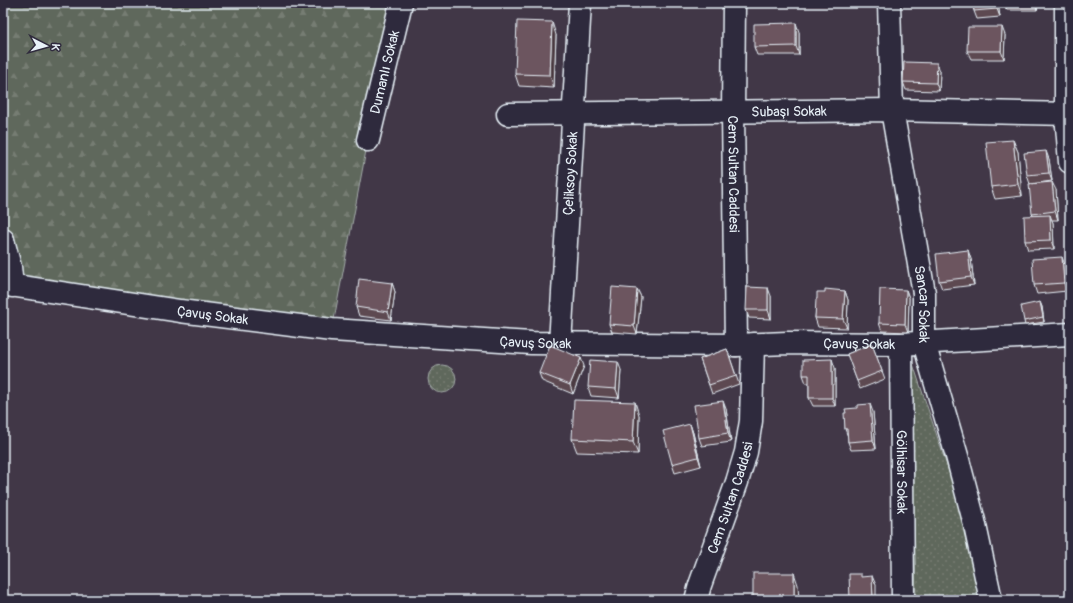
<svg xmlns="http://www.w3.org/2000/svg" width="1073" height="603" viewBox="0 0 1073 603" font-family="Pangolin,sans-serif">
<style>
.forest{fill:url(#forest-firs);stroke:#a4acaa}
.park{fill:url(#park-dots);stroke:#a4acaa}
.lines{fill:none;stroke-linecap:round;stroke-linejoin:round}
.minor-casing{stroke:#e8f1f8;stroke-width:25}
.minor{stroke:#2f2a3d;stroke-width:22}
.wall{fill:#5d4851;stroke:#e8f1f8}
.shaded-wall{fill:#4c3b42;stroke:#e8f1f8}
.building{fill:#6c545e;stroke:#e8f1f8}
.labels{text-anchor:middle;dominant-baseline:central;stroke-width:3;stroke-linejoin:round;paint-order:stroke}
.street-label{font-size:14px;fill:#e8f1f8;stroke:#2f2a3d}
</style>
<defs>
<pattern id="forest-firs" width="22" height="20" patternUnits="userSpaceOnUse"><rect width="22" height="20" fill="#5f675b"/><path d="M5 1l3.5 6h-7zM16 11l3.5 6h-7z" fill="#767d73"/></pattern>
<pattern id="park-dots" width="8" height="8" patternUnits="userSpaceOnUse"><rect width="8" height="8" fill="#5f675b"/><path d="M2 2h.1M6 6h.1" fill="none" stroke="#767d73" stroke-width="1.8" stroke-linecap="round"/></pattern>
</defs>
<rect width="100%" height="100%" fill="#413747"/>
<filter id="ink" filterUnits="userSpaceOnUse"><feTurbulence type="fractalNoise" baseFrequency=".025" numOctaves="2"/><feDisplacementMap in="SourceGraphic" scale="8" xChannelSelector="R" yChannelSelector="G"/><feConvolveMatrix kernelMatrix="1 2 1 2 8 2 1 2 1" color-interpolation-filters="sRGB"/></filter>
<g filter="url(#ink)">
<polygon class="forest" points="3,3 401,3 368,140 332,330 12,286 3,240"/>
<g class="park">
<polygon points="910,355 953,484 981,600 916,600"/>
<circle cx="442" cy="379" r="14"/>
</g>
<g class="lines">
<g class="minor-casing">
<g id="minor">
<path id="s1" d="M734 3 733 112 736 345"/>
<path id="s2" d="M889 3 892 110 924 293V343L957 456 974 521 991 600"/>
<polyline points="1066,3 1066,114 1070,162"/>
<path id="s3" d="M508 114 892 110 1070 114"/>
<path id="s4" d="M368 140 401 3"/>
<polyline points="3,240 10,267 12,286"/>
<path id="s5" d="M3 284 180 311 332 330 531 343 736 345 787 343 901 344 1070 334"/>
<path id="s6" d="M560 344 580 3"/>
<path id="s7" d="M901 344 903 600"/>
<path id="s8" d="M696 600 700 585 737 482 746 452 751 421 753 344"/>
</g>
</g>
<use href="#minor" class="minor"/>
</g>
<g class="wall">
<polygon points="973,3 998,3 1000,17 977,19 974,11"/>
<polygon points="1005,3 1037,3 1037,10 1007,10"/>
<polygon points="799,32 799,55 757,55 754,47"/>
<polygon points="556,35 554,88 519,86 515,74"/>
<polygon points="1005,35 1004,59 971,59 967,51"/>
<polygon points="940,71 939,91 906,90 903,82"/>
<polygon points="1013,140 1018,152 1022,196 995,199 991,187"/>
<polygon points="1049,159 1052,181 1030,184 1027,175"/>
<polygon points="1056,190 1058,220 1052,220 1053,223 1054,249 1028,250 1025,241 1033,215 1032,214"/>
<polygon points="971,259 974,285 942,289 939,281"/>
<polygon points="1065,265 1067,291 1037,294 1034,285"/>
<polygon points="392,283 395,292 391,320 359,316 356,307"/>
<polygon points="637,289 641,297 637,334 612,332 609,324"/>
<polygon points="906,290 909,298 908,332 882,331 879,323"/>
<polygon points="845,291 848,300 847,328 818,327 815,318 817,299 825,292"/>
<polygon points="771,296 771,319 749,318 746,310"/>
<polygon points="1040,302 1042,307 1044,322 1025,325 1024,321"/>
<polygon points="872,344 885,379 860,389 847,354"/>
<polygon points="727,349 739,384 712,394 700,359"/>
<polygon points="584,366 573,394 542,381 539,373"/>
<polygon points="835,368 835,406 813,406 809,398 809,383 806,383 803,375"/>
<polygon points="621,370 619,398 591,396 588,387"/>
<polygon points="726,409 731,442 702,446 699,438"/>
<polygon points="873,412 876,449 851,450 848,442 848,437 845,429 846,413"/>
<polygon points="639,415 638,454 577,452 572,439"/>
<polygon points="690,424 693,433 701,466 675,473 672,464"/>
</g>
<g class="shaded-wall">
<polygon points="996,3 998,3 1000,17 997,9"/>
<polygon points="1035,3 1037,3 1037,10"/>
<polygon points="552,22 556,35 554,88 550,75"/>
<polygon points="796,23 799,32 799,55 796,46"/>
<polygon points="1002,27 1005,35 1004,59 1001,51"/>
<polygon points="937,63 940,71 939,91 936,83"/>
<polygon points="1013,140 1018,152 1022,196 1018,184"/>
<polygon points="1046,151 1049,159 1052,181 1049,173"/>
<polygon points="1052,182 1056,190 1058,220 1055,211"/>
<polygon points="1050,215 1053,223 1054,249 1051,240"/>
<polygon points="968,250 971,259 974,285 971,277"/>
<polygon points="1062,257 1065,265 1067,291 1064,283"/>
<polygon points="392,283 395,292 391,320 388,312"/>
<polygon points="768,288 771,296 771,319 768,310"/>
<polygon points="637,289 641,297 637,334 634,326"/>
<polygon points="906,290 909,298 908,332 905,324"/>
<polygon points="845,291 848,300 847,328 843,319"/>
<polygon points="1040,302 1042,307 1044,322"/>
<polygon points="581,358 584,366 573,394 570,385"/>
<polygon points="832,359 835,368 835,406 832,398"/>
<polygon points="618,362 621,370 619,398 616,389"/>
<polygon points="723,401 726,409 731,442 728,433"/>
<polygon points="635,402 639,415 638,454 633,442"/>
<polygon points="870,404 873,412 876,449 873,440"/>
<polygon points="690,424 693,433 701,466 698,457"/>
<polygon points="794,573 798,585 799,600 794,600"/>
<polygon points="872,576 876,585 876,600 873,600"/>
</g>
<g class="building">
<polygon points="973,3 996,3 997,9 974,11"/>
<polygon points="517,21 552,22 550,75 515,74"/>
<polygon points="796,23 796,46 754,47 754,24"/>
<polygon points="968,27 1002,27 1001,51 967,51"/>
<polygon points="904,62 937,63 936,83 903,82"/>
<polygon points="1013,140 1018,184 991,187 986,142"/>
<polygon points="1046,151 1049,173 1027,175 1024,153"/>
<polygon points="1052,182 1055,211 1032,214 1029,184"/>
<polygon points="1050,215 1051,240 1025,241 1024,216"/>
<polygon points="968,250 971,277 939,281 936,254"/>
<polygon points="1062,257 1064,283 1034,285 1032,259"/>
<polygon points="359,279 392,283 388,312 356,307"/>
<polygon points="612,287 637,289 634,326 609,324"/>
<polygon points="747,287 768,288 768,310 746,310"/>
<polygon points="825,289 845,291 843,319 815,318 816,299 817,299 817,292 825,292"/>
<polygon points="880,289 906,290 905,324 879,323"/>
<polygon points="1040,302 1043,317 1024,321 1021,306"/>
<polygon points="872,344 882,371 857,381 847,354"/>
<polygon points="550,345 581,358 570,385 539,373"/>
<polygon points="727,349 736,376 709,385 700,359"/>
<polygon points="832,359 832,398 809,398 809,375 803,375 803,360"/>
<polygon points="590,360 618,362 616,389 588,387"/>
<polygon points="574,400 635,402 633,442 572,439"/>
<polygon points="723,401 728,433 699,438 694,405"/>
<polygon points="870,404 873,440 848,442 847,429 845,429 844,413 846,413 845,409 857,408 857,405"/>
<polygon points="690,424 698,457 672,464 663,431"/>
<rect x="753" y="573" width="41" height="27"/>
<polygon points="849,574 861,574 861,577 872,576 873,600 850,600"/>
</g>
</g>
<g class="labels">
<g class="street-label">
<text stroke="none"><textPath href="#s4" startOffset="70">Dumanlı Sokak</textPath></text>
<text stroke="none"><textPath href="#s3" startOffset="281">Subaşı Sokak</textPath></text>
<text stroke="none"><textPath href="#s6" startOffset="171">Çeliksoy Sokak</textPath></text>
<text stroke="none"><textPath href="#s1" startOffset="171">Cem Sultan Caddesi</textPath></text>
<text stroke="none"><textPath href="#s2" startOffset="304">Sancar Sokak</textPath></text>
<text stroke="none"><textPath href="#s5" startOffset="212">Çavuş Sokak</textPath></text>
<text stroke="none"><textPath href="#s5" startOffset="536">Çavuş Sokak</textPath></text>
<text stroke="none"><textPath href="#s5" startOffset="860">Çavuş Sokak</textPath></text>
<text stroke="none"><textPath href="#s7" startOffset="128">Gölhisar Sokak</textPath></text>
<text stroke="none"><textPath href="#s8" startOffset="108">Cem Sultan Caddesi</textPath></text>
</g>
</g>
<rect width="1073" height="603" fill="none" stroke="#2f2a3d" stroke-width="16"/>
<rect x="8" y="8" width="1057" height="587" fill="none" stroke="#e8f1f8" stroke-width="1.5" filter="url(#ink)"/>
<g transform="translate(46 46) rotate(96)" stroke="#2f2a3d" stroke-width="3" paint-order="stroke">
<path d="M0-3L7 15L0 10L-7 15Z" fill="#e8f1f8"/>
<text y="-6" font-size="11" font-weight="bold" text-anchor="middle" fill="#e8f1f8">K</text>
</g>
</svg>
